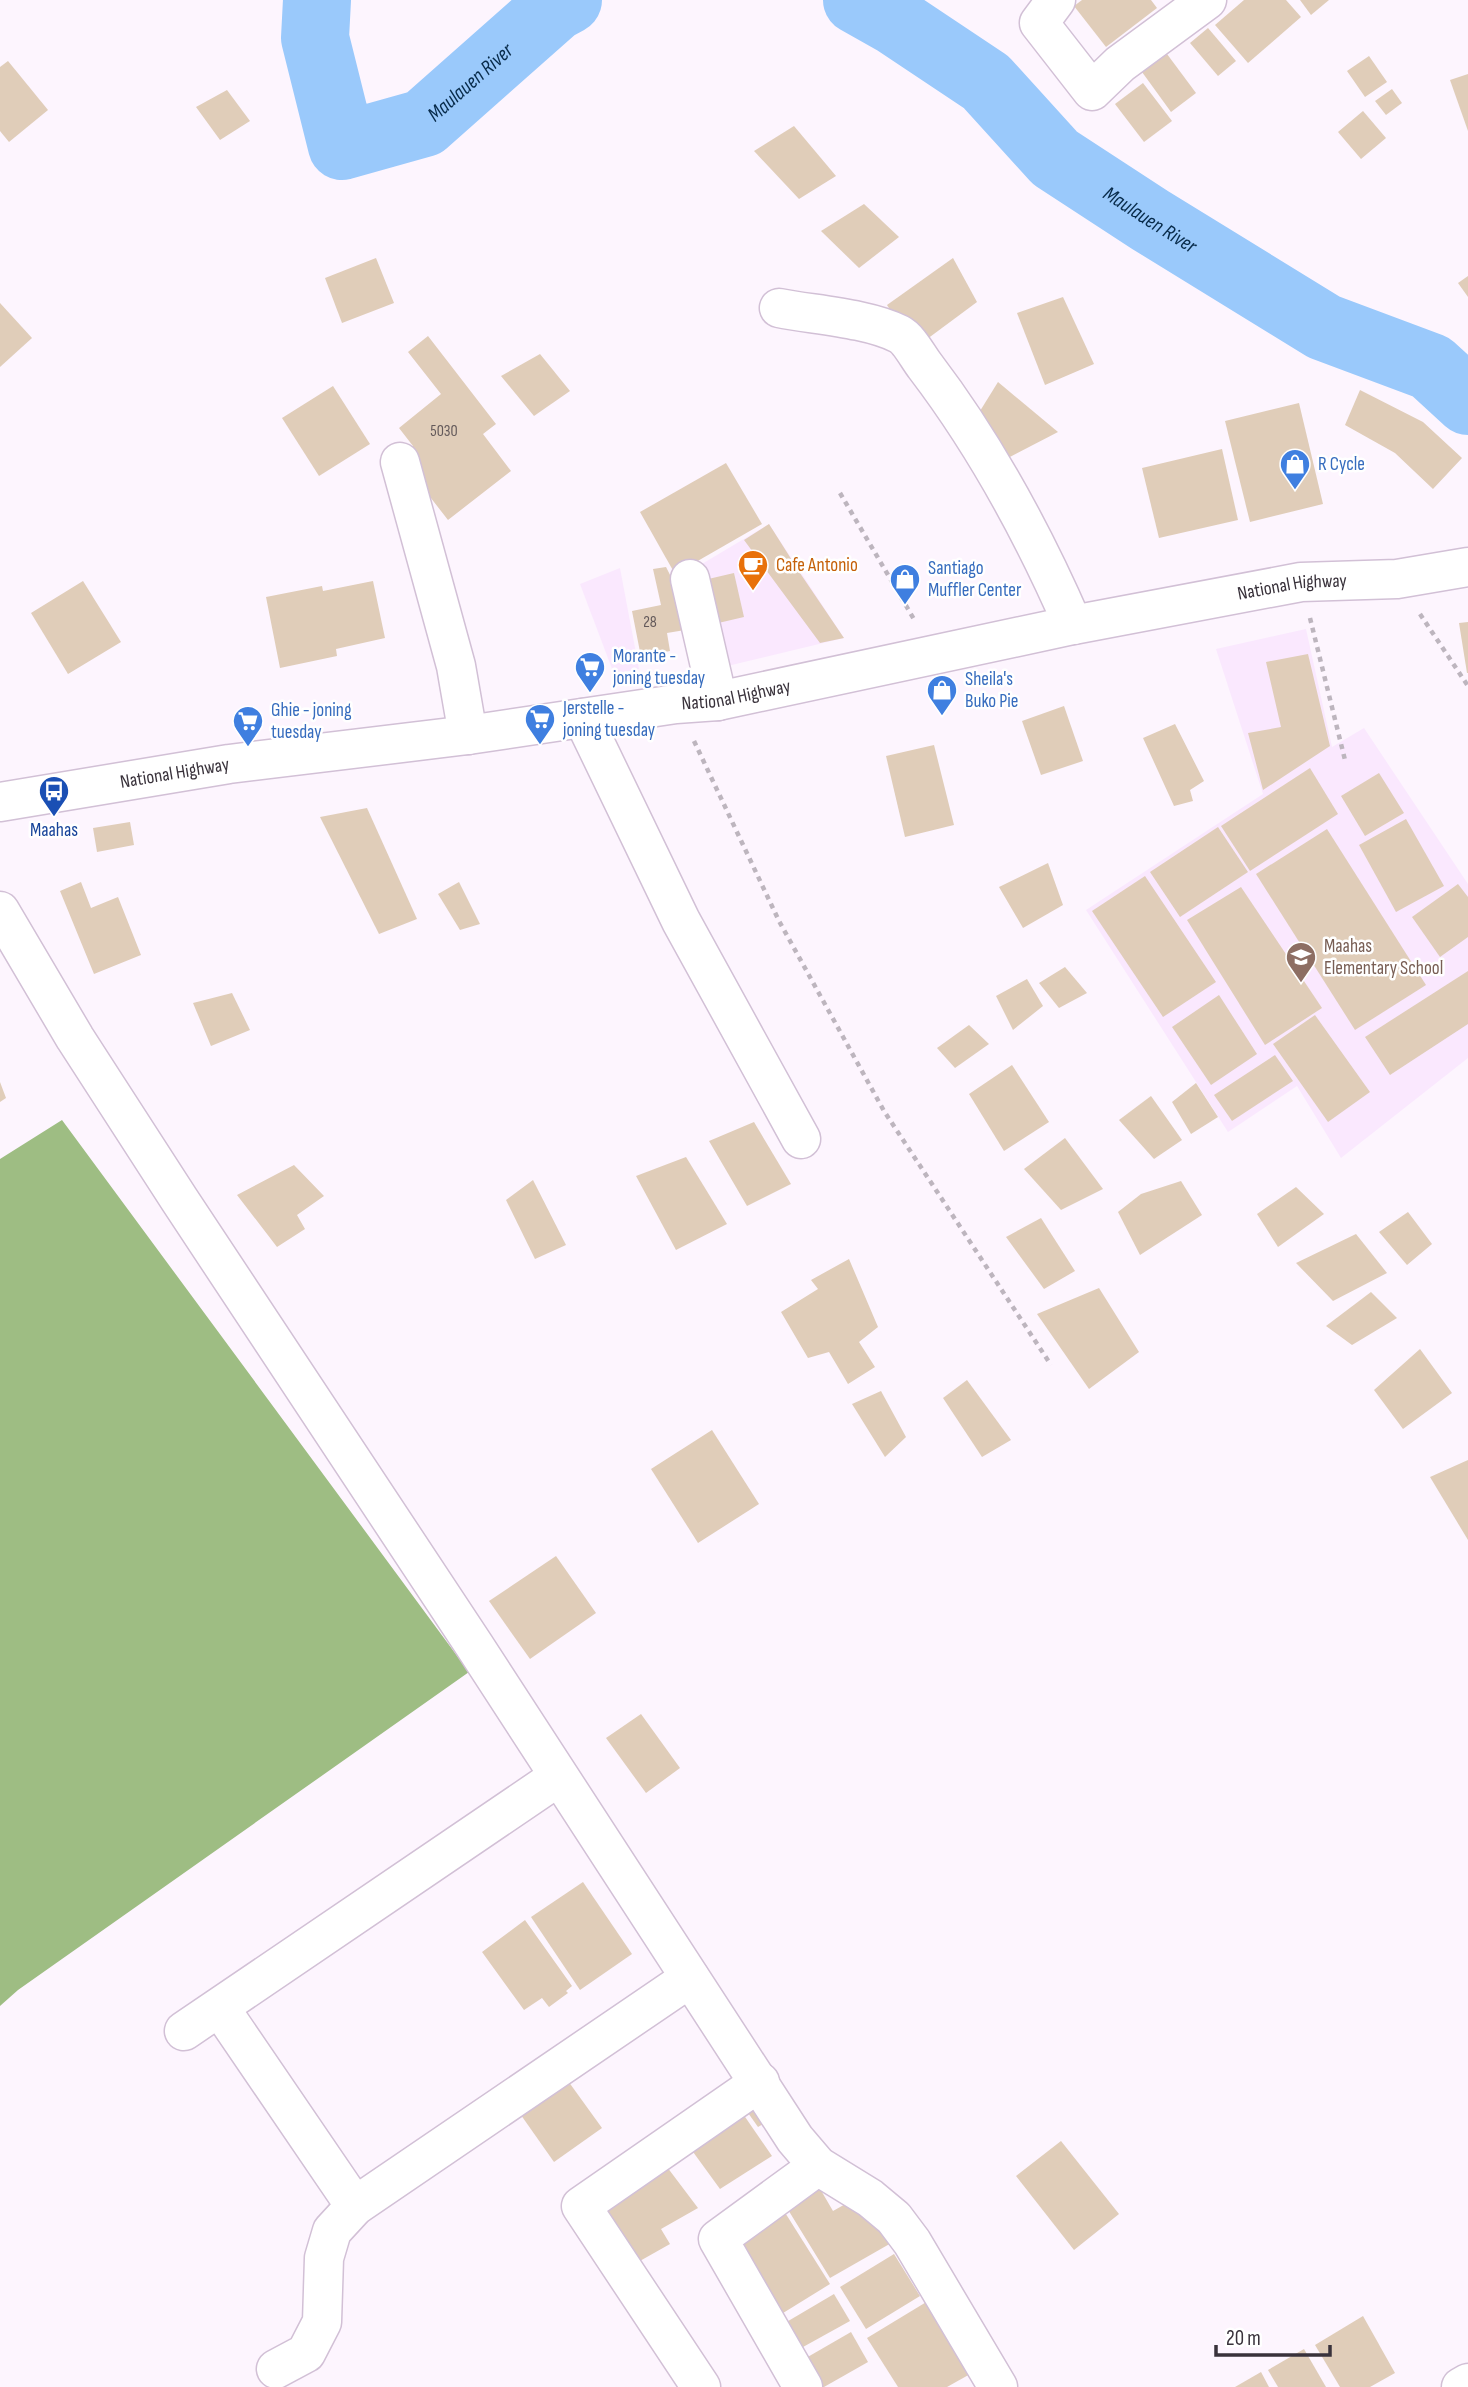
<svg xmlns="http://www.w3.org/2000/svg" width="1468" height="2387" viewBox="0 0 1468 2387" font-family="'Sofia Sans Condensed',sans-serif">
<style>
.built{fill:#fae8fe}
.forest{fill:#9ebd83}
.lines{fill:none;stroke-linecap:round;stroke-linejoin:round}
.river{stroke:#9ac9fb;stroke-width:68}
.building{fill:#e0cdb9}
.minor-casing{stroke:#d2c0d6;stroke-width:41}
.major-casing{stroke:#d2c0d6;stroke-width:41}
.path{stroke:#bdb5be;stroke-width:4.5;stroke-dasharray:5 5;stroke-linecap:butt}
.minor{stroke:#fff;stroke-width:38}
.major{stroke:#fff;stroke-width:38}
.labels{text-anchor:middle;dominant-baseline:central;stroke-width:5;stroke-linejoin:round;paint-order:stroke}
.number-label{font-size:16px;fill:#63595a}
.shop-label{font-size:19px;fill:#366cbe;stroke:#fff;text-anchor:start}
.food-label{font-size:19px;fill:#c56008;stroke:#fff;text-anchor:start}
.street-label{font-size:19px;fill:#39323b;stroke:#fff}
.transit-label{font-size:19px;fill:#164399;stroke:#fff}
.education-label{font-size:19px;fill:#785e54;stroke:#fff;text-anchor:start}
.water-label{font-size:21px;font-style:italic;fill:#082b4a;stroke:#fff}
</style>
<rect width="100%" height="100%" fill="#fdf5fe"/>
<g class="built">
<polygon points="769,524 844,638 715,669 675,580"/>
<polygon points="620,568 639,669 614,674 580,584"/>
<polygon points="1306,629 1332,747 1364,728 1468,884 1468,1058 1341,1158 1297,1086 1228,1132 1086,910 1263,794 1216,649"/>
</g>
<polygon class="forest" points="62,1120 469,1672 18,1990 0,2006 0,1159"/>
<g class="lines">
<g class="river">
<path id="s1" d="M317 0 315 38 342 146 424 123 555 7 568 0"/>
<path id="s2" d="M857 0 896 22 986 82 1055 158 1150 220 1324 327 1431 367 1468 401"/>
</g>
</g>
<g class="building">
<polygon points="1082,0 1151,0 1157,8 1106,47 1074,6"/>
<polygon points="1244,0 1286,0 1301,17 1248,63 1215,25"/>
<polygon points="1300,0 1329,0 1311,15"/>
<polygon points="1208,28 1236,61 1218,76 1190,43"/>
<polygon points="1167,54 1196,93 1171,112 1142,72"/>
<polygon points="1369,56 1387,82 1365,97 1347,71"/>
<polygon points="8,61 48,110 9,142 0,131 0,67"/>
<polygon points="1468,74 1468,131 1450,80"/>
<polygon points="1143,83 1172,121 1144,142 1115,104"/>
<polygon points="1392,89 1402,103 1386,115 1375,101"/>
<polygon points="227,90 250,121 220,140 196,107"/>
<polygon points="1363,111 1386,138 1361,159 1338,132"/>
<polygon points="794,126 836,176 799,199 754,151"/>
<polygon points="864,204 899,237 859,268 821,231"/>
<polygon points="376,258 394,303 342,323 325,278"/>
<polygon points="953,258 977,302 915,348 887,305"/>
<polygon points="1468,276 1468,297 1458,283"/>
<polygon points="1063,297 1094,364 1045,385 1017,313"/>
<polygon points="0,303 32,338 0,367"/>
<polygon points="428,336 496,424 483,434 511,471 448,520 399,457 413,446 399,428 441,394 408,352"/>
<polygon points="540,354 570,391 534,416 501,376"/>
<polygon points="998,382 1058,432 1004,460 980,411"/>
<polygon points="333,386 370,444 319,476 282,418"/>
<polygon points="1360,390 1423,422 1462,458 1433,489 1395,453 1345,425"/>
<polygon points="1299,403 1323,504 1250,522 1225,421"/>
<polygon points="1222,449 1238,520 1159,538 1142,468"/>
<polygon points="726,463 762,524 675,574 640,512"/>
<polygon points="769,524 802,576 844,638 820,643 744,540"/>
<polygon points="666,567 697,628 667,633 670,651 641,657 632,611 661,605 653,569"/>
<polygon points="734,573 744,617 714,624 704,580"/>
<polygon points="83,581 121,642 68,674 31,613"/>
<polygon points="373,581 385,638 336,649 337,656 280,668 266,597 322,586 323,591"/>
<polygon points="1468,622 1468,673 1467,673 1459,623"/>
<polygon points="1308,654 1330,746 1263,790 1248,733 1281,727 1266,662"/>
<polygon points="1064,706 1083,761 1041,775 1022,721"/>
<polygon points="1175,724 1204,781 1190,790 1193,801 1174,806 1143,738"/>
<polygon points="934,745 954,825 905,837 886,756"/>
<polygon points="1310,768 1338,814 1250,871 1221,826"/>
<polygon points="1379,773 1404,813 1365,836 1341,796"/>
<polygon points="367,808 417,919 379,934 320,817"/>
<polygon points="1406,819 1444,886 1396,912 1359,845"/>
<polygon points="130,822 134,845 97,852 93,828"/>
<polygon points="1218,827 1248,872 1180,917 1150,872"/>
<polygon points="1327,829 1426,985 1355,1030 1256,874"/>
<polygon points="1048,863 1063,905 1023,928 999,887"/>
<polygon points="1145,876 1216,982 1163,1017 1092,911"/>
<polygon points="81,882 91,908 118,897 141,955 94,974 60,891"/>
<polygon points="459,882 480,924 460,930 438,894"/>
<polygon points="1458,884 1468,897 1468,937 1440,957 1412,917"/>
<polygon points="1241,887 1322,1008 1265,1045 1187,920"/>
<polygon points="1065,967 1087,993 1059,1008 1039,983"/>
<polygon points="1468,971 1468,1024 1390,1075 1365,1037"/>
<polygon points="1027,979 1043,1006 1013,1030 996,996"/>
<polygon points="232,993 250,1030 211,1046 193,1003"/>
<polygon points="1219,995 1257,1054 1211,1085 1172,1027"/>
<polygon points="1315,1015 1370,1092 1328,1122 1273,1044"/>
<polygon points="969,1025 989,1044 955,1068 937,1048"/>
<polygon points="1275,1055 1293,1081 1232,1121 1214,1095"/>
<polygon points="1012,1065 1049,1122 1004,1151 969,1094"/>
<polygon points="0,1082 6,1098 0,1102"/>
<polygon points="1196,1083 1218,1117 1191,1134 1172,1102"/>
<polygon points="1151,1096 1182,1140 1154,1159 1119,1120"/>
<polygon points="754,1122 791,1184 747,1206 709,1141"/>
<polygon points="1065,1138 1103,1189 1061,1210 1024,1169"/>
<polygon points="686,1157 727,1224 676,1250 636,1176"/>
<polygon points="294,1165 324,1196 297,1215 305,1229 277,1247 237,1195"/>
<polygon points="533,1180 566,1245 535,1259 506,1200"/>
<polygon points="1181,1181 1202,1215 1140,1255 1118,1212 1141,1194"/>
<polygon points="1296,1187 1324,1214 1278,1247 1257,1214"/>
<polygon points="1408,1212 1432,1244 1407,1265 1379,1232"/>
<polygon points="1041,1218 1075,1271 1044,1289 1006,1237"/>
<polygon points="1356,1234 1387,1273 1333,1301 1296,1263"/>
<polygon points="849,1259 878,1327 859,1342 875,1367 848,1384 829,1352 808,1358 781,1312 818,1289 811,1280"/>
<polygon points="1099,1288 1139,1352 1089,1389 1037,1314"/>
<polygon points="1371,1292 1397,1318 1352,1345 1326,1326"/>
<polygon points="1420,1349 1452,1393 1403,1429 1374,1390"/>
<polygon points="967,1380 1011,1440 982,1457 943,1398"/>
<polygon points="881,1391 906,1437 885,1457 852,1404"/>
<polygon points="712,1430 759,1504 698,1543 651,1469"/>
<polygon points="1468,1460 1468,1540 1430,1477"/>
<polygon points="556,1556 596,1613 530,1659 489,1601"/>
<polygon points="641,1714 680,1768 646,1793 606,1738"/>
<polygon points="583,1882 632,1954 580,1990 531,1917"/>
<polygon points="525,1920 572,1986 566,1991 568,1993 549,2007 542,1998 524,2010 482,1952"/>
<polygon points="563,2074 602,2128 554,2162 516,2108"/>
<polygon points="754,2106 765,2123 758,2127 746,2110"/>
<polygon points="741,2111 772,2156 720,2189 688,2145"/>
<polygon points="1061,2141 1119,2214 1074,2250 1016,2176"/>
<polygon points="664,2163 698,2208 661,2229 670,2244 631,2266 595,2207"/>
<polygon points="819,2187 833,2211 849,2202 893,2242 830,2278 787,2208"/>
<polygon points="784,2211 830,2284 775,2318 730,2245"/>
<polygon points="894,2254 920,2296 866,2329 840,2287"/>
<polygon points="834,2294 850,2321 794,2352 773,2330"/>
<polygon points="928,2301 972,2373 947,2387 898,2387 867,2338"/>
<polygon points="1363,2316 1395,2373 1370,2387 1340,2387 1315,2345"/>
<polygon points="851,2332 868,2362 824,2387 813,2387 799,2362"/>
<polygon points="1304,2349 1326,2387 1278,2387 1268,2370"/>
<polygon points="1261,2372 1269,2387 1235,2387"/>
</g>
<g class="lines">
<g class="minor-casing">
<g id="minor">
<polyline points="1056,0 1039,23 1092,91 1120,64 1207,0"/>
<path d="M779 308C815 315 867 318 899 334 909 339 918 357 925 366 986 446 1033 533 1073 625"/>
<polyline points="400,462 456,666 468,735"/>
<polyline points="690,579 718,701"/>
<polyline points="583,718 681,921 801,1139"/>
<polyline points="0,911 75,1038 179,1199 474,1645 795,2139 818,2166 870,2198 894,2218 912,2242 998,2387"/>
<polyline points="220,2008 355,2206"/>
<polyline points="184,2031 558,1777"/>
<polyline points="276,2369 306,2353 322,2322 324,2258 332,2231 355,2206 690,1978"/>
<polyline points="701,2387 581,2206 760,2082"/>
<polyline points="803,2387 718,2239 818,2166"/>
<polyline points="1461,2387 1468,2383"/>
</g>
</g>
<g class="major-casing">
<g id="major">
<path id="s3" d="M0 802 229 764 468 735 676 704 718 701 1073 625 1301 582 1397 579 1468 567"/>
</g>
</g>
<g class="path">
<polyline points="840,493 915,621"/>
<polyline points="1420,614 1468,686"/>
<polyline points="1310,618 1345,760"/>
<polyline points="694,741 779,921 884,1111 1051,1365"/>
</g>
<use href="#minor" class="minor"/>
<use href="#major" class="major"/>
</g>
<defs>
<g id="shop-pin" transform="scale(1.575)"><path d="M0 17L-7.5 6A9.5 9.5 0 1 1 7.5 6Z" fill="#3f7fe0" stroke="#fff"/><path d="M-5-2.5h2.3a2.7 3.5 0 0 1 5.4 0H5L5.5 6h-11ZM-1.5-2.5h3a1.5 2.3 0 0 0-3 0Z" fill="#fff"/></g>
<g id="cafe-pin" transform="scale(1.575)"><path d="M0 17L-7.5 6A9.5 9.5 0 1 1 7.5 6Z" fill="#e8710a" stroke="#fff"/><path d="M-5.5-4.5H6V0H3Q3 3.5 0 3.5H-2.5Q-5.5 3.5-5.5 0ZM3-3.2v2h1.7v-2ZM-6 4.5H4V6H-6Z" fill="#fff"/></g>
<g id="supermarket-pin" transform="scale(1.575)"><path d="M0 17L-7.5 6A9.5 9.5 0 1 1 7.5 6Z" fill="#3f7fe0" stroke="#fff"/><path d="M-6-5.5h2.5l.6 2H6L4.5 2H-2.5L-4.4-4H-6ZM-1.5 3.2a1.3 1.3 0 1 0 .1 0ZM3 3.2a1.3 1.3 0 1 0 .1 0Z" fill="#fff"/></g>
<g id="bus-pin" transform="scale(1.575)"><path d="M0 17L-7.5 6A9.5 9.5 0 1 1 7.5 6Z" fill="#1a4fb4" stroke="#fff"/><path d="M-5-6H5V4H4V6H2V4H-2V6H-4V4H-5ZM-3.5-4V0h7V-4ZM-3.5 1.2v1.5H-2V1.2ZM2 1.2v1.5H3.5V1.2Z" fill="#fff"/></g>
<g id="school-pin" transform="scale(1.575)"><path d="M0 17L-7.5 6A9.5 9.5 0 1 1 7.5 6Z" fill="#8d6e63" stroke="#fff"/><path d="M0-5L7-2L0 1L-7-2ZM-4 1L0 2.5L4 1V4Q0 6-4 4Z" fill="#fff"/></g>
</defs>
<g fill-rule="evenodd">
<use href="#shop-pin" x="1295" y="464"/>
<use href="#cafe-pin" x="753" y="565"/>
<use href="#shop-pin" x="905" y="579"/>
<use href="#supermarket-pin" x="590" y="667"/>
<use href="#shop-pin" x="942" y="690"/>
<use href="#supermarket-pin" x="540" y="719"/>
<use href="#supermarket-pin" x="248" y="721"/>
<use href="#bus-pin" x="54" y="791"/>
<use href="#school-pin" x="1301" y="957"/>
</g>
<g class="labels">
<g class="number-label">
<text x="444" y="431">5030</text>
<text x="650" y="622">28</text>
</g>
<g class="shop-label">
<text x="1318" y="464">R Cycle</text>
<text x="928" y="568">Santiago<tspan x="928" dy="22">Muffler Center</tspan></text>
<text x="613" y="656">Morante -<tspan x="613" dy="22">joning tuesday</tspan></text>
<text x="965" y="679">Sheila's<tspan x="965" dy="22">Buko Pie</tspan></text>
<text x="563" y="708">Jerstelle -<tspan x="563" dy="22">joning tuesday</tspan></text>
<text x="271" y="710">Ghie - joning<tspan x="271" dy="22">tuesday</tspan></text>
</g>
<g class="food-label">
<text x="776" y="565">Cafe Antonio</text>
</g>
<g class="street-label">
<text stroke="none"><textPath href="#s3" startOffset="1311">National Highway</textPath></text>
<text stroke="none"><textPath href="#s3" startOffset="744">National Highway</textPath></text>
<text stroke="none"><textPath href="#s3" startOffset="177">National Highway</textPath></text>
</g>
<g class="transit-label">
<text x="54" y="830">Maahas</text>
</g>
<g class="education-label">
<text x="1324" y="946">Maahas<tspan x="1324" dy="22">Elementary School</tspan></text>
</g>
<g class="water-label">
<text stroke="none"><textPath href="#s1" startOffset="296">Maulauen River</textPath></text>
<text stroke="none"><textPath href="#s2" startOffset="369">Maulauen River</textPath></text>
</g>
</g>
<path d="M1216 2345v10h114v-10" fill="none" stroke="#39323b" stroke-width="3.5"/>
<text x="1226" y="2345" font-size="21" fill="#39323b" stroke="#ffffff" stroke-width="5" paint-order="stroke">20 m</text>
</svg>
